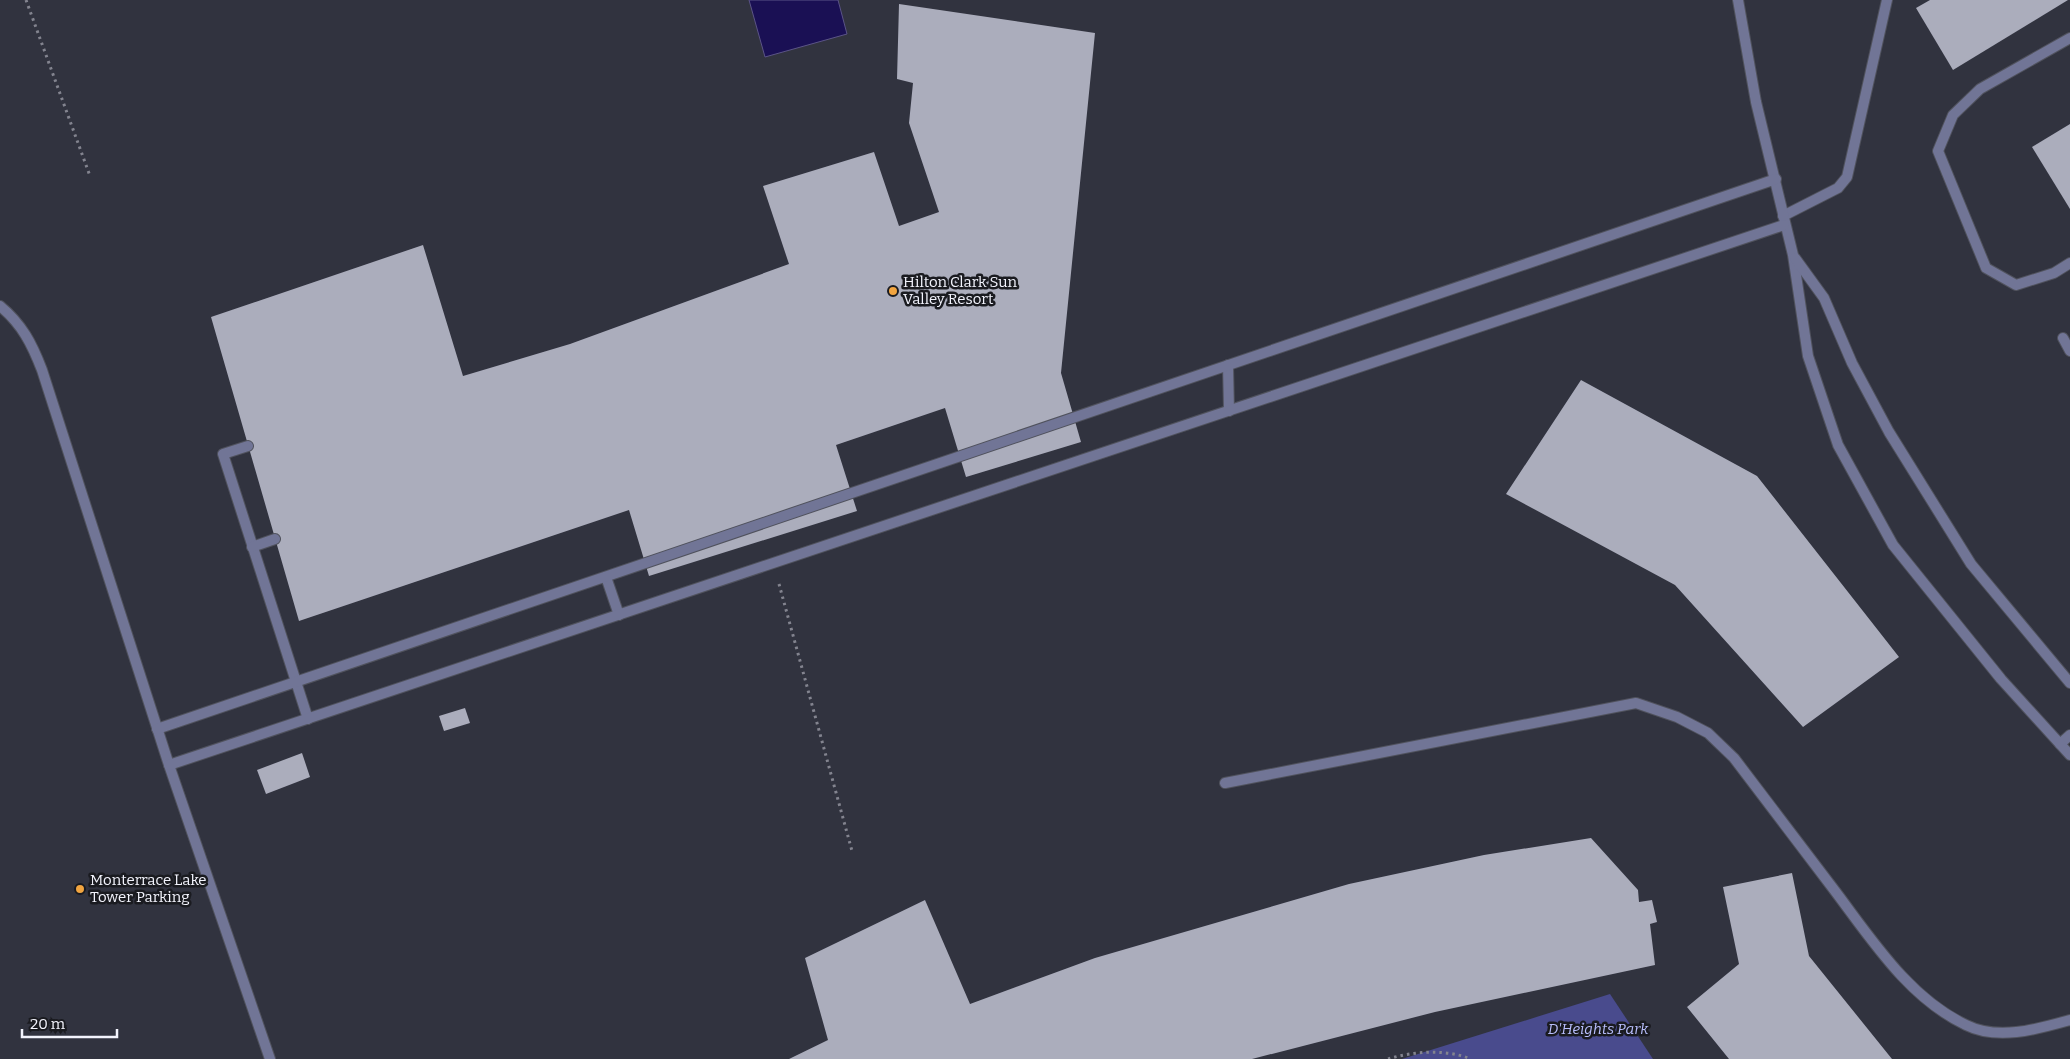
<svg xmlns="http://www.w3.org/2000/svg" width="2070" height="1059" viewBox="0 0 2070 1059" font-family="Bitter,serif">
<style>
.green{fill:#494b8d}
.water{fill:#1a1054;stroke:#5b5487}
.building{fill:#abadbc}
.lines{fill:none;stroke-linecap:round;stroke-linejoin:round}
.lane-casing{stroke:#50525d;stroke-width:12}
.street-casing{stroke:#50525d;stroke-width:12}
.path{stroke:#83848f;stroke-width:3;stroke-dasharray:2.5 4;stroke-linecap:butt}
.lane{stroke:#717596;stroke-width:10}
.street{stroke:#717596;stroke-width:10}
.poi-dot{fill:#f2a540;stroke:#1a1b20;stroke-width:2}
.labels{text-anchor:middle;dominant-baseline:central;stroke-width:5;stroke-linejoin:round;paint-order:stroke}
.poi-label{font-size:15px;fill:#f3f4fd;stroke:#1a1b20;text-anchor:start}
.park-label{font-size:15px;font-style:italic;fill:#b9bffd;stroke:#1a1b20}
</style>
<rect width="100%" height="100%" fill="#31333f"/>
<polygon class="green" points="1610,994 1653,1059 1402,1059"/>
<polygon class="water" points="749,0 838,0 847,34 765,57"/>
<g class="building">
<polygon points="1930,0 2068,0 1953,70 1916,8"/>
<polygon points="899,4 1095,33 1061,373 1081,442 966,477 945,408 836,445 857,511 649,576 629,510 299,621 211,317 423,245 463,376 570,344 789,264 763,186 874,152 899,226 939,212 909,123 913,83 897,79"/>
<polygon points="2070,124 2070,209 2032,147"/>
<polygon points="1581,380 1757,476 1899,657 1803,727 1675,585 1506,494"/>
<polygon points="465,708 470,723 444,731 439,716"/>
<polygon points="302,753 310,777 266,794 257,770"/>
<polygon points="1591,838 1638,890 1639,902 1652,900 1657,922 1650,924 1655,965 1435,1012 1252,1059 789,1059 828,1040 805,958 925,900 970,1004 1095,958 1349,884 1484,855"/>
<polygon points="1792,873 1809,956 1892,1059 1729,1059 1687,1007 1739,964 1723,887"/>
</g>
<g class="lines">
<g class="lane-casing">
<g id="lane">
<polyline points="2070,38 1980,89 1953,115 1938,151 1986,268 2016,285 2054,273 2070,263"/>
<polyline points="1783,216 1838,188 1847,177 1887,0"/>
<polyline points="2063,338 2070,351"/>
<polyline points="1228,365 1229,411"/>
<polyline points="248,446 223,454 308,719"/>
<polyline points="252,547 275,539"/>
<polyline points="606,577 619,615"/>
<polyline points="2060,744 2070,735"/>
<path d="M1225 783 1636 703 1677 717 1708 733 1734 758C1768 803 1802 847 1835 891 1872 940 1909 998 1966 1025 1998 1041 2038 1029 2070 1020"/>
</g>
</g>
<g class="street-casing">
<g id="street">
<polyline points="1738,0 1756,102 1793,255 1808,356 1838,445 1893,545 2001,679 2070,755"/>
<polyline points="1795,258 1824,298 1852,363 1889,432 1971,564 2070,683"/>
<path d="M0 306C22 324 32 344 42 370L169 765 270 1059"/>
<polyline points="157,729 1776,179"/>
<polyline points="169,765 1784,225"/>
</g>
</g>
<g class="path">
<polyline points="26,0 90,176"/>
<polyline points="779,584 852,851"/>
<path d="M1388 1059C1414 1051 1446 1049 1471 1059"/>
</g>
<use href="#lane" class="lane"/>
<use href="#street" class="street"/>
</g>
<g class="poi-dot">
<circle cx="893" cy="291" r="5"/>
<circle cx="80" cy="889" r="5"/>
</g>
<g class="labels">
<g class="poi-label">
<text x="903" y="282">Hilton Clark Sun<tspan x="903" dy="17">Valley Resort</tspan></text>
<text x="90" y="880">Monterrace Lake<tspan x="90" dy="17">Tower Parking</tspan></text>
</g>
<g class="park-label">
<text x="1598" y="1029">D'Heights Park</text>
</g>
</g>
<path d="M22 1029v8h95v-8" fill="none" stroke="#f3f4fd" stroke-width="2.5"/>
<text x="30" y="1029" font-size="15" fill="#f3f4fd" stroke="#1a1b20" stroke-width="4" paint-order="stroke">20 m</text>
</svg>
